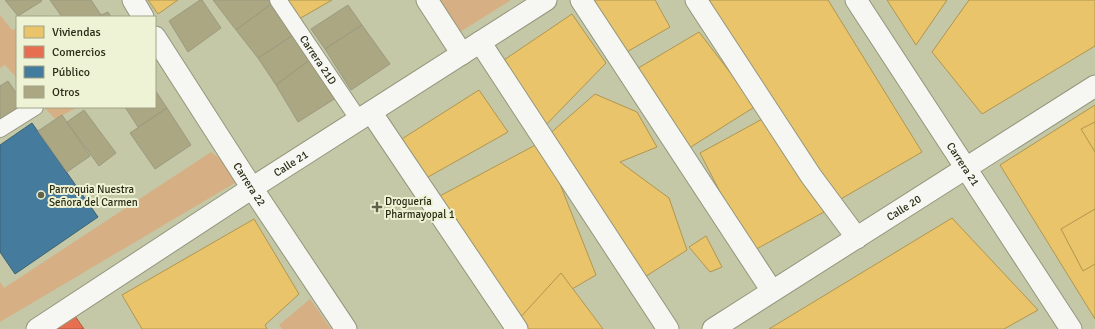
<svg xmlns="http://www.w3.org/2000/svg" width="1095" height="329" viewBox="0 0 1095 329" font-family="Signika,sans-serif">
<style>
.green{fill:#d7af85}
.homes{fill:#e9c46a;stroke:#b09650}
.shops{fill:#e76f51;stroke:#ae5b3f}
.public{fill:#457b9d;stroke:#3d6374}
.building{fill:#aba782;stroke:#9b9a80}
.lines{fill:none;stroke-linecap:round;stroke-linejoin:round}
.pedestrian-casing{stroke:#94967d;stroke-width:18}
.minor-casing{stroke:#94967d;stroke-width:23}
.pedestrian{stroke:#f6f7f2;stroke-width:16}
.minor{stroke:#f6f7f2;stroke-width:21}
.poi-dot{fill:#606348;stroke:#eff3d5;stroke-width:1.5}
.labels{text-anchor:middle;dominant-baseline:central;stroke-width:4;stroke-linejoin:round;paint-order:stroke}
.street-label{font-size:11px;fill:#2a2c15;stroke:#eff3d5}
.poi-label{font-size:11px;fill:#2a2c15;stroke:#eff3d5;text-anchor:start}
</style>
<rect width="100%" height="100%" fill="#c4c8a7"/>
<g class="green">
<polygon points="437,0 511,0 460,32"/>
<polygon points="0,15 12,30 17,28 17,78 5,65 0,68"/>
<polygon points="44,107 78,107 55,119"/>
<polygon points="211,152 245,177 0,322 0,282 4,288"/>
<polygon points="310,299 331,329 282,329 279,325"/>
</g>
<g class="homes">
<polygon points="148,0 178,0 158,14"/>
<polygon points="287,0 332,0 299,19"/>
<polygon points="592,0 655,0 670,27 618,57"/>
<polygon points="704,0 828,0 922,152 839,200"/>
<polygon points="887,0 947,0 916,45"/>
<polygon points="969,0 1095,0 1095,46 982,114 932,52"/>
<polygon points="572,14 606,63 540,131 498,64"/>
<polygon points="699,32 756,106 686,150 635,70"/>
<polygon points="479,90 508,132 421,181 397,142"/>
<polygon points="595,94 637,112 657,147 620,162 669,198 687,250 640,280 547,136"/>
<polygon points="1095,105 1095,319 1000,165"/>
<polygon points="766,117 824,212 751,252 700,153"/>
<polygon points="1095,122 1095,152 1081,129"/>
<polygon points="543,141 596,275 517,321 436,198"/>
<polygon points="1095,209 1095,264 1083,271 1061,229"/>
<polygon points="952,218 1038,310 1004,329 769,329"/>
<polygon points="254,219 299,294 265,325 267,329 142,329 122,295"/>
<polygon points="706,236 722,267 710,272 689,247"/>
<polygon points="561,273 603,329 522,329 517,321"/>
</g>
<polygon class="shops" points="75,316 84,329 55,329"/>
<polygon class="public" points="32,123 98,217 15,274 0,252 0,145"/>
<g class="building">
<polygon points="5,0 41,0 42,1 18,16"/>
<polygon points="50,0 91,0 101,15 98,17 62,17"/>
<polygon points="200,0 202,0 221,28 188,52 169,21"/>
<polygon points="213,0 271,0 273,3 236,30"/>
<polygon points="273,3 295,34 258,58 236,30"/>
<polygon points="348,5 362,25 325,49 311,29"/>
<polygon points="108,12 111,17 98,17 101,15"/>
<polygon points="362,25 390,64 351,90 325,49"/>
<polygon points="295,34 311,59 276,85 258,58"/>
<polygon points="311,59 336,98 298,122 276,85"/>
<polygon points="8,81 17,94 17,107 25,107 0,124 0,86"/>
<polygon points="155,90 167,108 138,127 125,107 155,107"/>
<polygon points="167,108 191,145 155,169 130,133"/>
<polygon points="84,110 116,153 99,166 67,122"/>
<polygon points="62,115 90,156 67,172 38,131"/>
</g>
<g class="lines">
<g class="pedestrian-casing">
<g id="pedestrian">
<path id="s1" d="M278 0 359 120"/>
<polyline points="0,129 35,107"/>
</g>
</g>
<g class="minor-casing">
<g id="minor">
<polyline points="133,0 143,17"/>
<polyline points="427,0 462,54"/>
<polyline points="581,0 772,291"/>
<polyline points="696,0 811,176 857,238"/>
<path id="s2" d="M856 0 1071 329"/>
<path id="s3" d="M155 37 252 188 346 329"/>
<polyline points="480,42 668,329"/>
<polyline points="371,112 517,329"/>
<path id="s4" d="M37 329 252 188 546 0"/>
<path id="s5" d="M713 329 1095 86"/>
</g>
</g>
<use href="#pedestrian" class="pedestrian"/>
<use href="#minor" class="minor"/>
</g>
<g class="poi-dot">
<circle cx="41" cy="195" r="4"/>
<path d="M375 201h4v4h4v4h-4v4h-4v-4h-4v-4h4z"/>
</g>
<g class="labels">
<g class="street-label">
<text stroke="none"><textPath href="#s1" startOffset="72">Carrera 21D</textPath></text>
<text stroke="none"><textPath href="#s4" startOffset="303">Calle 21</textPath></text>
<text stroke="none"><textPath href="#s2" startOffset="196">Carrera 21</textPath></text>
<text stroke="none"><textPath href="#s3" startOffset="175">Carrera 22</textPath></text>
<text stroke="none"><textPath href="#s5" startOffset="226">Calle 20</textPath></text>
</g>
<g class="poi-label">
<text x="49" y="189">Parroquia Nuestra<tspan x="49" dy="13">Señora del Carmen</tspan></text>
<text x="385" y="201">Droguería<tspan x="385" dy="13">Pharmayopal 1</tspan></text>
</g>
</g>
<rect x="16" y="16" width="140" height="92" fill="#eff3d5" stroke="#a0a388"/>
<rect x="24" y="26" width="20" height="12" fill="#e9c46a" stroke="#a0a388"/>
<text x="52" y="36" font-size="12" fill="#2a2c15">Viviendas</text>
<rect x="24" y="46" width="20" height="12" fill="#e76f51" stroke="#a0a388"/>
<text x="52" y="56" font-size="12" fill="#2a2c15">Comercios</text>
<rect x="24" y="66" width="20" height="12" fill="#457b9d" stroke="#a0a388"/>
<text x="52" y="76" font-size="12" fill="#2a2c15">Público</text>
<rect x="24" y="86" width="20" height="12" fill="#aba782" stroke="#a0a388"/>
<text x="52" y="96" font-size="12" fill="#2a2c15">Otros</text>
</svg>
